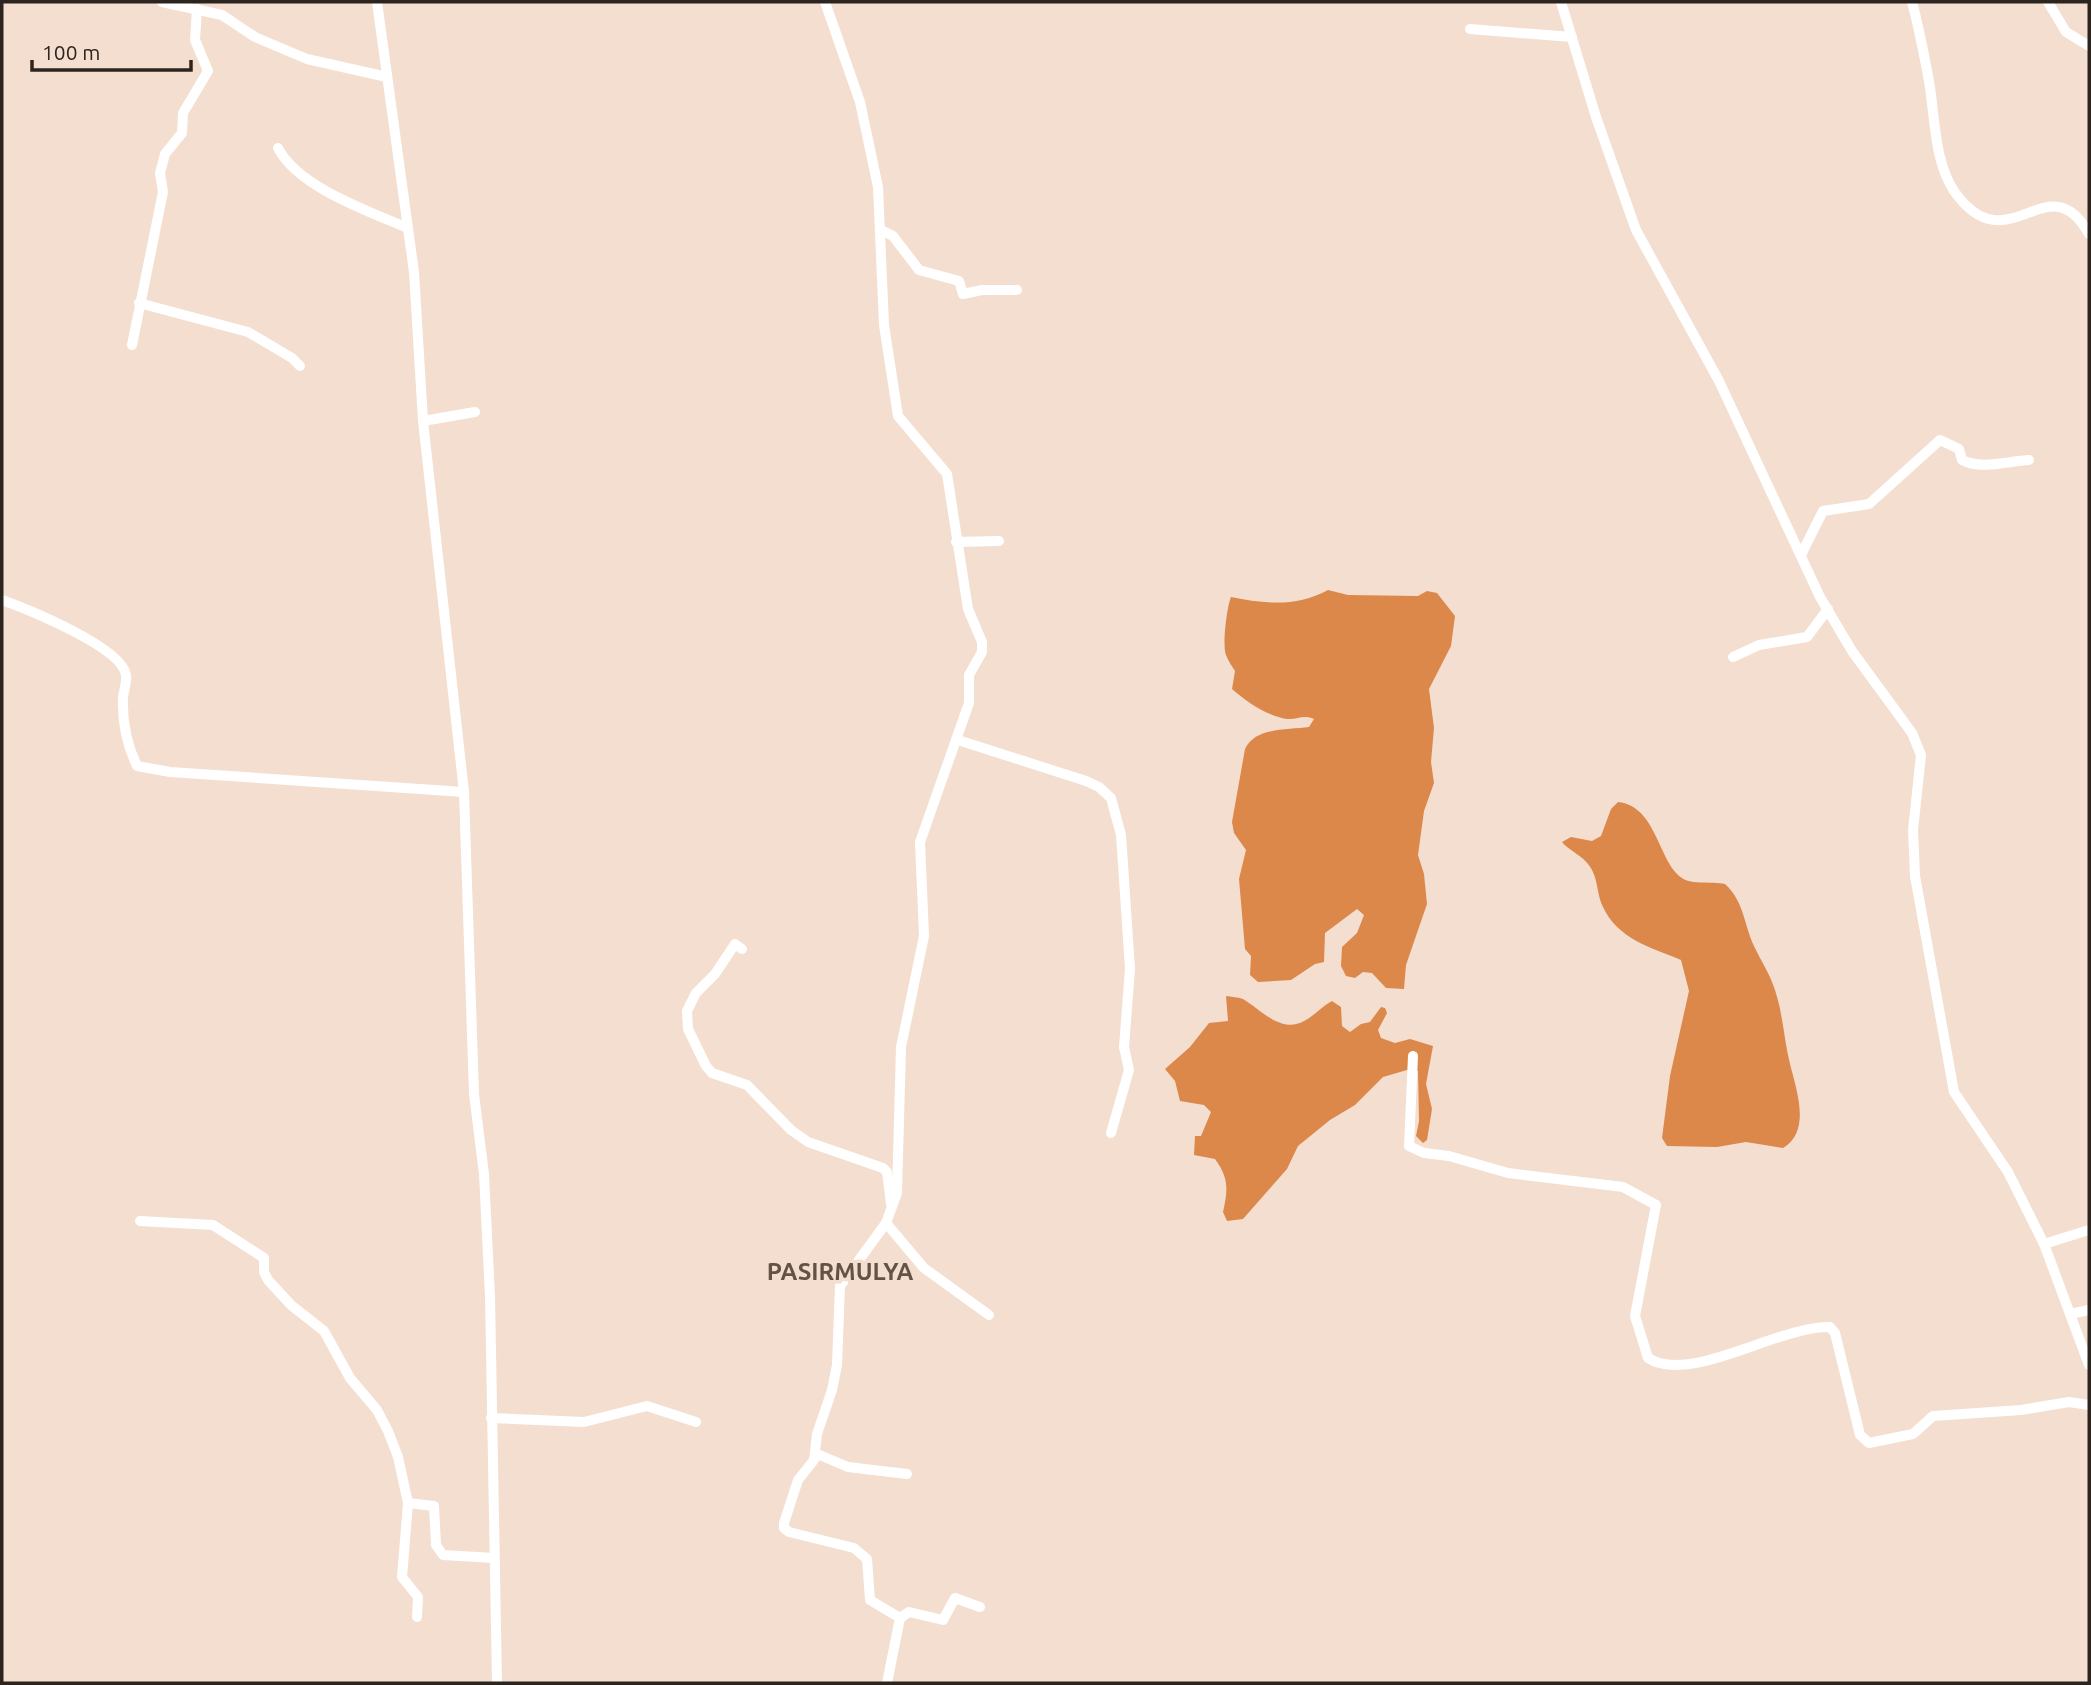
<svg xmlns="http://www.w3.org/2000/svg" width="2091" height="1685" viewBox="0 0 2091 1685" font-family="Ubuntu,sans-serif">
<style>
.forest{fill:#dc884a}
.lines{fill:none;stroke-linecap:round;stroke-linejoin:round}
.minor{stroke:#fff;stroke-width:10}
.labels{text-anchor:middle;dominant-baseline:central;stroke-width:7;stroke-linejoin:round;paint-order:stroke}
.quarter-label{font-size:24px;font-weight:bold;fill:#645246;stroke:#f4ded0}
</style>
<rect width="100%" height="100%" fill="#f4ded0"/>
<g class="forest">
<path d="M1328 590 1348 595 1418 596 1427 591 1437 593 1455 616 1451 646 1429 689 1434 728 1431 762 1434 783 1424 811 1418 855 1424 874 1427 904 1406 965 1404 989 1386 988 1372 973 1363 972 1355 978 1346 976 1341 966 1342 947 1357 933 1364 915 1357 909 1325 933 1324 962 1315 964 1291 980 1258 982 1250 975 1251 956 1245 949 1239 879 1246 850 1234 833 1232 822 1245 749C1255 727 1287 730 1309 727L1314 719C1303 714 1298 720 1287 719 1267 716 1247 702 1232 689L1235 671C1232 666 1228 661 1226 655 1222 646 1227 606 1231 597 1266 604 1297 607 1328 590Z"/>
<path d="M1618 802C1657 806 1658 862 1682 878 1692 885 1712 881 1725 884 1744 901 1744 925 1754 946 1761 961 1770 974 1775 990 1783 1014 1784 1040 1790 1064 1796 1089 1812 1131 1783 1148L1746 1142 1717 1147 1667 1146 1662 1138 1670 1076 1689 991 1681 960C1650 947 1618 939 1603 907 1597 895 1598 881 1592 870 1586 857 1568 850 1562 842L1571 837 1592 841 1601 836 1611 809Z"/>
<path d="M1226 996C1231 997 1238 997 1243 999 1260 1009 1281 1034 1304 1021 1314 1016 1321 1007 1332 1001L1341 1007 1342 1026 1350 1032 1361 1024 1370 1022 1381 1007 1385 1008 1387 1013 1378 1030 1381 1038 1395 1043 1410 1039 1433 1046 1426 1084 1432 1109 1427 1140 1423 1143 1416 1136 1419 1121 1418 1071 1414 1068 1383 1077 1355 1105 1330 1120 1298 1146 1287 1169 1243 1219 1227 1221 1223 1212C1228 1190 1229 1178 1215 1159L1194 1155 1195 1136H1201L1211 1112 1204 1105 1180 1101 1175 1081 1165 1069 1190 1047 1209 1023 1228 1021Z"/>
</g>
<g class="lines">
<g class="minor">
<polyline points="162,2 222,15 255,37 307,59 387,77"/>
<polyline points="377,2 414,272 423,421 464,792 474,1094 484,1174 490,1296 497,1683"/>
<polyline points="825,2 860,102 878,187 884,325 898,416 947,474 968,609 982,642 982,652 969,675 969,703 920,842 924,936 901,1047 897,1193 886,1223 840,1286 837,1365 832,1390 817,1434 814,1460 798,1480 784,1523 784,1528 789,1532 854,1548 867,1559 870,1600 900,1618 887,1683"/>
<polyline points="1561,2 1596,117 1636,230 1719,381 1820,597 1852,651 1912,733 1921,755 1913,830 1915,876 1954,1092 2008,1172 2044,1244 2089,1365"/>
<path d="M1912 2C1919 28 1924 54 1929 81 1935 116 1934 161 1954 191 2008 268 2048 160 2089 234"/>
<polyline points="2048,2 2066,32 2089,46"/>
<polyline points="1470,29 1572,37"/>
<path d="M278 148C298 187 368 211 408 228"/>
<polyline points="881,230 893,236 919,270 959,281 963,294 982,290 1017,290"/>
<polyline points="139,303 248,332 292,358 300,366"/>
<polyline points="132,345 163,192 160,173 165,154 182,133 183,113 208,71 195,40 197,9"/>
<polyline points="423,421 475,412"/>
<polyline points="956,542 999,541"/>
<path d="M1801 555 1823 511 1869 504 1940 440 1959 449 1962 460C1981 470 2008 461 2029 460"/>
<path d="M2 600C27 609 122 647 126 675 127 682 124 690 123 697 122 720 127 745 137 766L170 772 464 792"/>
<polyline points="1733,657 1759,645 1807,637 1828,609"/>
<polyline points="958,740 1086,781 1099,787 1111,798 1121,835 1130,969 1124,1047 1129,1070 1111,1133"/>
<polyline points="742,949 735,944 715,974 696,993 687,1011 688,1029 706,1066 712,1073 747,1085 791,1130 808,1142 883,1168 887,1172 891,1204"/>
<path d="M1413 1056 1409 1146 1424 1153 1449 1156 1508 1173 1623 1187 1656 1205 1635 1316 1648 1358C1690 1385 1777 1326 1830 1327L1835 1333 1860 1435 1869 1443 1913 1434 1933 1416 2021 1410 2069 1402 2089 1405"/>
<polyline points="140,1221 213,1225 264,1258 264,1272 268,1280 291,1305 324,1331 350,1378 377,1410 388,1431 398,1457 408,1503 402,1577 418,1597 417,1617"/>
<polyline points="886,1223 924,1268 989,1315"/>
<polyline points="2044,1244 2089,1230"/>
<polyline points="2070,1314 2089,1310"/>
<polyline points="491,1418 584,1422 647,1406 696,1422"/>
<polyline points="815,1453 848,1467 907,1474"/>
<polyline points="408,1503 434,1506 436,1545 443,1555 494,1558"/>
<polyline points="900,1618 909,1612 943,1620 955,1598 980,1607"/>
</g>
</g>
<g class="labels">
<g class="quarter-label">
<text x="840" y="1271">PASIRMULYA</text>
</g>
</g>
<rect width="2091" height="1685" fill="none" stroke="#2c241e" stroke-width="7"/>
<path d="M32 60v10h159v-10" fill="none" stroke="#2c241e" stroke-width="3.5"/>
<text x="42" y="60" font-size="21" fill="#2c241e" stroke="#f4ded0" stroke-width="5" paint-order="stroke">100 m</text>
</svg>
